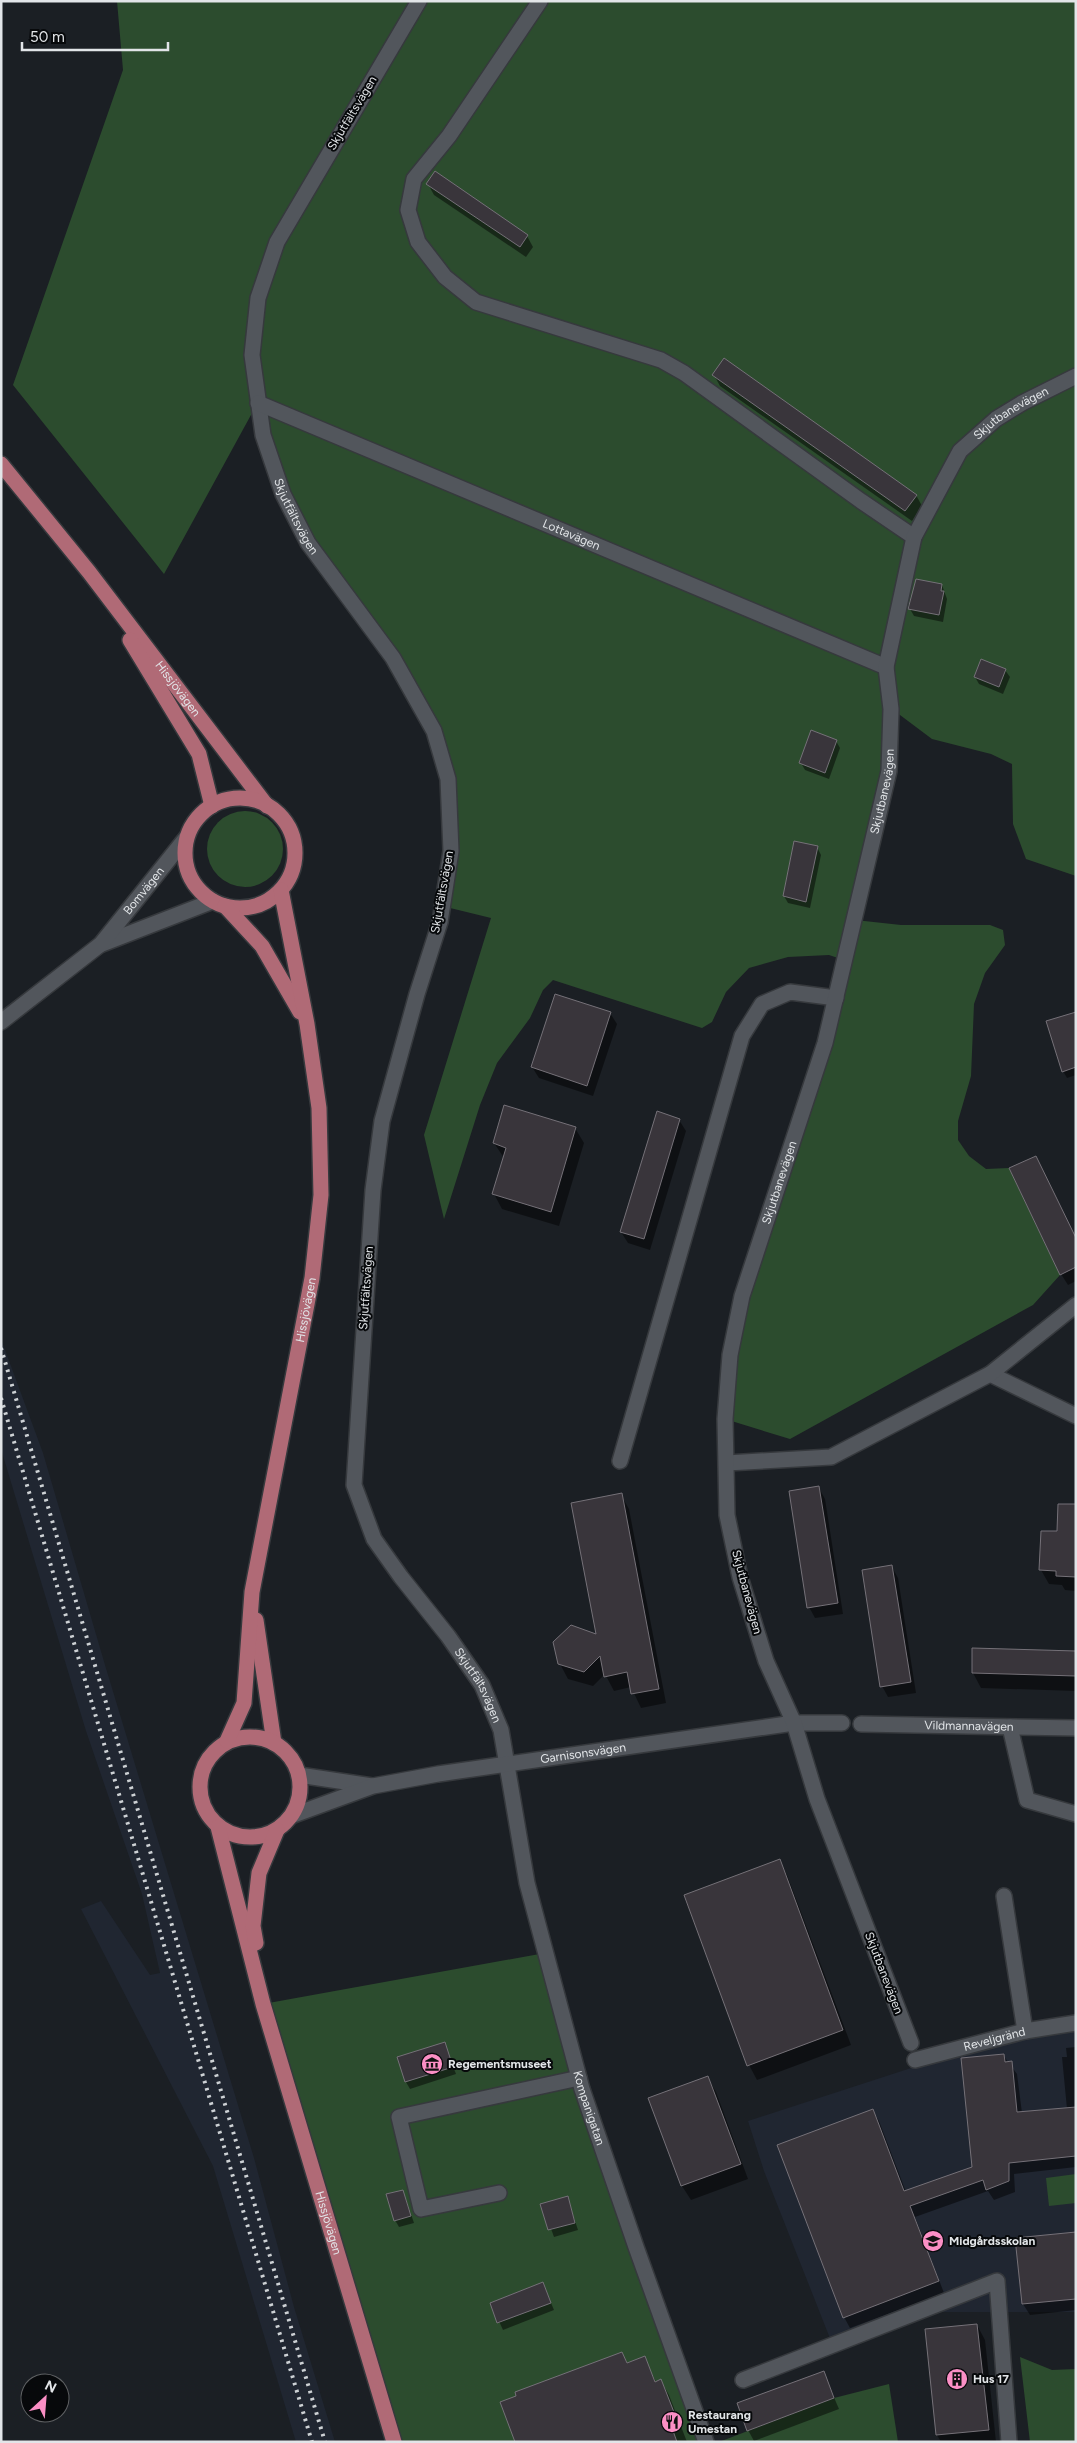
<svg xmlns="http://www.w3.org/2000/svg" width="1077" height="2443" viewBox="0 0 1077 2443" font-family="Figtree,sans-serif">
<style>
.built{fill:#202631}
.green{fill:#2c4c2e}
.shadow{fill:#0007}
.building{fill:#39353b;stroke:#757178}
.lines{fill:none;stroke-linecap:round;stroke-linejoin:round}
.minor-casing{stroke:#36393d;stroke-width:18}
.major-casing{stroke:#36393d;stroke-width:18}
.minor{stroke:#52565c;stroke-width:15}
.major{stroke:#b06a76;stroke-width:15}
.rail{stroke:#cdd1d4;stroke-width:4;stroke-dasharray:2.5 5;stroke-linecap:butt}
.labels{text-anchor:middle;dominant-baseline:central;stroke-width:4;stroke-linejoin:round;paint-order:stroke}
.street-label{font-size:12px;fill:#e2e5e8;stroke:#07090b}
.poi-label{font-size:12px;font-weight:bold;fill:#e2e5e8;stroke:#07090b;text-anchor:start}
</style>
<rect width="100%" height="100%" fill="#1b1f24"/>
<g class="built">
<polygon points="1,1339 43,1453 105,1665 254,2158 294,2307 335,2442 296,2442 213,2166 81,1909 101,1901 150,1975 160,1973 142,1894 86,1731 1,1449"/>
<polygon points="1076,2023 1076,2312 920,2312 833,2346 764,2171 748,2121 1025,2031"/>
</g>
<g class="green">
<polygon points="117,1 1076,1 1076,876 1026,859 1013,824 1012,764 991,754 932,739 892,709 889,771 846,919 901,925 990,925 1003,930 1005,945 985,973 974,1004 971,1076 958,1121 958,1140 969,1156 986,1169 1009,1168 1060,1275 1033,1305 790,1439 725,1419 730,1355 844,960 829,955 788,957 749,968 726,992 712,1022 702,1028 553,980 543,990 530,1018 497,1063 480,1105 444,1219 424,1135 491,918 442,906 451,851 434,731 308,543 257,404 164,574 13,385 123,70"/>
<circle cx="245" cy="849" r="38"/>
<polygon points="545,1953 706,2442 394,2442 263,2004"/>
<polygon points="1076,2174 1076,2203 1049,2206 1046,2178"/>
<polygon points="1020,2357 1052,2370 1076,2369 1076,2442 1030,2442"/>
<polygon points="889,2384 898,2442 719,2442 834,2398"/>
</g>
<g class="shadow">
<polygon points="428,184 527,236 533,247 526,257 434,195"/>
<polygon points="714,375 916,495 922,506 912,521 720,386"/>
<polygon points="942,585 947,599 943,622 914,616 910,609"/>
<polygon points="1005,670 1010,677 1003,694 979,684 975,677"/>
<polygon points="836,741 840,748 829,779 805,770 801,763"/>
<polygon points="817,847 821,855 810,908 788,903 784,896"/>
<polygon points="610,1013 617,1024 593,1096 539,1078 532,1067"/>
<polygon points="1076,1014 1076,1075 1067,1078 1063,1071"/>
<polygon points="679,1120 686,1131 650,1250 628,1243 621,1232"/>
<polygon points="575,1128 584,1143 559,1226 502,1209 494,1194 504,1158 494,1143"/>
<polygon points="1076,1238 1076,1281 1068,1285 1061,1274"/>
<polygon points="819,1488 825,1499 843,1614 815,1618 809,1607"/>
<polygon points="621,1495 629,1509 666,1703 641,1708 631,1687 614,1691 605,1674 593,1686 568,1679 560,1664 598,1635"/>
<polygon points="1076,1506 1076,1591 1065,1590 1062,1585 1049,1584 1041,1570 1058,1532"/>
<polygon points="892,1567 898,1578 916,1693 888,1697 882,1686"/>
<polygon points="1076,1652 1076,1691 981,1688 973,1673"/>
<polygon points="779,1861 787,1875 851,2045 757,2080 749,2065 685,1896"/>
<polygon points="444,2043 456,2074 410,2089 406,2082"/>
<polygon points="1076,2047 1076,2167 1014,2174 1015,2192 994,2200 988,2191 915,2217 944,2293 850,2328 844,2317 873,2111 879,2121 906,2192 974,2168 1003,2055 1017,2074 1022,2113 1067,2109 1062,2057 1067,2057 1066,2048"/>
<polygon points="707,2077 716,2092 748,2179 691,2200 682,2186"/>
<polygon points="403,2191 414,2223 399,2227 395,2220"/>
<polygon points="567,2197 578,2230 554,2237 542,2204"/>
<polygon points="1076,2233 1076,2310 1030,2315 1023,2304 1017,2239"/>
<polygon points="543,2284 554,2310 503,2330 491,2304"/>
<polygon points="977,2325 985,2340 996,2442 941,2442 937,2435"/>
<polygon points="622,2353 628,2364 644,2358 656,2382 661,2381 669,2395 687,2442 516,2442"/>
<polygon points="823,2372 839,2409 754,2441 748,2430"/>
</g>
<g class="building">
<polygon points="435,171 528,235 520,247 426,184"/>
<polygon points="724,358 917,495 905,511 712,375"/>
<polygon points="916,579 942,584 941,591 944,591 939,615 908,609"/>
<polygon points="981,659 1006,669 999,687 974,677"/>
<polygon points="811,730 837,740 825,773 799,763"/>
<polygon points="794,841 818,846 806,902 783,896"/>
<polygon points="555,994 611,1012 587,1086 531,1067"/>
<polygon points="1076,1012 1076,1067 1062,1072 1046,1021"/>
<polygon points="504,1105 576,1127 551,1212 492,1194 506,1148 493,1143"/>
<polygon points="657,1111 680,1119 644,1239 620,1232"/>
<polygon points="1036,1156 1076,1238 1076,1267 1060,1275 1009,1168"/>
<polygon points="819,1486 838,1603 807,1608 789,1491"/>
<polygon points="622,1493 659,1689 631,1694 627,1672 604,1677 600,1656 584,1672 558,1664 553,1642 571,1625 596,1634 571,1503"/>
<polygon points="1058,1504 1076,1504 1076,1577 1056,1576 1056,1571 1039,1570 1041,1531 1057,1531"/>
<polygon points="892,1565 911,1682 880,1687 862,1570"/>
<polygon points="972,1648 1076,1651 1076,1676 972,1673"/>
<polygon points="780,1859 843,2030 747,2066 684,1895"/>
<polygon points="445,2042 453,2067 405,2082 397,2057"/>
<polygon points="1004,2054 1005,2062 1012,2061 1017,2112 1076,2107 1076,2156 1009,2163 1009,2181 986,2190 983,2180 910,2206 939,2281 843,2318 777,2145 873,2109 904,2191 972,2167 961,2058"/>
<polygon points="708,2076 741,2164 681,2186 648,2098"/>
<polygon points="403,2190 411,2216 394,2221 386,2194"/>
<polygon points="568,2196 575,2223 548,2230 540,2204"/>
<polygon points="1076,2232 1076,2299 1022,2304 1015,2238"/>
<polygon points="543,2282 551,2303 497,2323 490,2303"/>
<polygon points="977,2324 989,2430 936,2435 925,2329"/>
<polygon points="622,2352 627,2363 645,2356 655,2382 661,2379 679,2425 672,2428 677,2442 515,2442 500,2402 516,2396 515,2392"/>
<polygon points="824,2371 834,2398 747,2431 737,2403"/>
</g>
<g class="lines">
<g class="minor-casing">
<g id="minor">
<path id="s1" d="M419 1 277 242 258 298 252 355 263 435 283 494 308 543 393 658 434 731 448 779 451 851 440 922 417 994 382 1121 373 1190 354 1485 374 1539 401 1577 448 1636 482 1685 501 1730 527 1883 582 2089 636 2247 706 2442"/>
<polyline points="540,1 449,136 414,179 408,210 418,242 445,277 476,302 661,360 684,373 861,501 914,537"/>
<path id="s2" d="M258 403 886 667"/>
<polyline points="102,944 213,901"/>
<path id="s3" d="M1 1022 101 944 186 838"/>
<polyline points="990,1374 1076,1416"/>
<polyline points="620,1461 742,1036 762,1004 790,992 836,998"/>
<polyline points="727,1463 831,1457 990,1374 1076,1305"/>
<path id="s4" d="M861 1724 1076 1728"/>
<polyline points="1010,1727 1027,1800 1076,1814"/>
<polyline points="299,1775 372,1786"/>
<path id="s5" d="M291 1816 373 1786 438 1774 794 1723H842"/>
<polyline points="1004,1896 1025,2031"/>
<path id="s6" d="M911 2043 817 1799 794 1723 766 1661 740 1577 727 1515 725 1419 730 1355 742 1296 825 1043 889 771 891 709 886 667 914 537 960 451 996 419 1022 403 1076 376"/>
<path id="s7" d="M915 2060 1025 2031 1076 2023"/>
<polyline points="499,2193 421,2209 399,2117 579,2078"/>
<polyline points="743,2380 997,2281 1009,2442"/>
</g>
</g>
<g class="major-casing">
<g id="major">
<path id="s8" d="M1 464 89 572 267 806"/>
<polyline points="130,640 199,754 212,806"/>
<circle cx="240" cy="853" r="55"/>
<polyline points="225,906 262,946 300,1012"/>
<polyline points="256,1620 274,1743"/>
<circle cx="250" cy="1787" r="50"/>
<path id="s9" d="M227 1741 244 1703 252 1592 312 1278 321 1195 319 1108 307 1024 281 890"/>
<path id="s10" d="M218 1827 263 2004 394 2442"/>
<polyline points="256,1943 253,1926 259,1873 277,1830"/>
</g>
</g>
<use href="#minor" class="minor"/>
<use href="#major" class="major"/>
<g class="rail">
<polyline points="1,1348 325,2442"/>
<polyline points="1,1398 312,2442"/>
</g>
</g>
<defs>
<g id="museum-disc" transform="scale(1.125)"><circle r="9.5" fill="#fb8fc5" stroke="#07090b"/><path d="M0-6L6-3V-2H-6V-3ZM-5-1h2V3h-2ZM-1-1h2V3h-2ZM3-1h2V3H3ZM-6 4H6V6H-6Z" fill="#111"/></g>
<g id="school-disc" transform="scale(1.125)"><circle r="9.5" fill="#fb8fc5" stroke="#07090b"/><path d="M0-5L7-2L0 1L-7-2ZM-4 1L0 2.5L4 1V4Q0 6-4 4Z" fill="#111"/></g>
<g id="building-disc" transform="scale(1.125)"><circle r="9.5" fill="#fb8fc5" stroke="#07090b"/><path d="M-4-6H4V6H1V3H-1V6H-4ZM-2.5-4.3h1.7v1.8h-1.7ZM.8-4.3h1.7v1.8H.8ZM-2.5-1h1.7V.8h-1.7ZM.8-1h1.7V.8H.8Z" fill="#111"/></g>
<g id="restaurant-disc" transform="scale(1.125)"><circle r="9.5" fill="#fb8fc5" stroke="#07090b"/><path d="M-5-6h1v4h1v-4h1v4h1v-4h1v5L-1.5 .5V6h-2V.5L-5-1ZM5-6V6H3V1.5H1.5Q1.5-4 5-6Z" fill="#111"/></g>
</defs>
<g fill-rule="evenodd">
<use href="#museum-disc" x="432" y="2064"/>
<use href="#school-disc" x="933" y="2241"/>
<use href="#building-disc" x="957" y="2379"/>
<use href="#restaurant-disc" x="672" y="2422"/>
</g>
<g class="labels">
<g class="street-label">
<text transform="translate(352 113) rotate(-59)">Skjutfältsvägen</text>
<text stroke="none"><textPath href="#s6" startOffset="1725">Skjutbanevägen</textPath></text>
<text stroke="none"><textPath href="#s1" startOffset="565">Skjutfältsvägen</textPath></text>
<text stroke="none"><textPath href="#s2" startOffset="340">Lottavägen</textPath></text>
<text stroke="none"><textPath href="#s8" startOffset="286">Hissjövägen</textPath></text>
<text stroke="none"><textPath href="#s6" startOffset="1305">Skjutbanevägen</textPath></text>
<text stroke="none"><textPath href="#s3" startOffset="195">Bomvägen</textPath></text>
<text transform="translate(442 892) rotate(-80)">Skjutfältsvägen</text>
<text stroke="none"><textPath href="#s6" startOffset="900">Skjutbanevägen</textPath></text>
<text transform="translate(366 1288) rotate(-86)">Skjutfältsvägen</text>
<text stroke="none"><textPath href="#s9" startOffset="440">Hissjövägen</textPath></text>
<text transform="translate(747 1592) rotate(75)">Skjutbanevägen</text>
<text stroke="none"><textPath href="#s1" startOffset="1825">Skjutfältsvägen</textPath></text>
<text stroke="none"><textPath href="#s4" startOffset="108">Vildmannavägen</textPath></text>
<text stroke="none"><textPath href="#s5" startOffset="300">Garnisonsvägen</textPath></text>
<text transform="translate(884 1973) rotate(69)">Skjutbanevägen</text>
<text stroke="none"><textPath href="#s7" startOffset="82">Reveljgränd</textPath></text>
<text stroke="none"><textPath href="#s1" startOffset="2264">Kompanigatan</textPath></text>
<text stroke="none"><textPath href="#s10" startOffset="411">Hissjövägen</textPath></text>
</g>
<g class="poi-label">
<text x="448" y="2064">Regementsmuseet</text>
<text x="949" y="2241">Midgårdsskolan</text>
<text x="973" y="2379">Hus 17</text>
<text x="688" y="2415">Restaurang<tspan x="688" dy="14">Umestan</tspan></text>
</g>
</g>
<rect width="1077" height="2443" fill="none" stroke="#e2e5e8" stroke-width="5"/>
<g transform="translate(45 2398) rotate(26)"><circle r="24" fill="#07090b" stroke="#5f6163"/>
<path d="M0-4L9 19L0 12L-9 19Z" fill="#fb8fc5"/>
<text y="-8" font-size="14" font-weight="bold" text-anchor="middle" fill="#e2e5e8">N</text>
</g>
<path d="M22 42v8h146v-8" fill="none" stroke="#e2e5e8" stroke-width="2.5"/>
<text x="30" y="42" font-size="15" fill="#e2e5e8" stroke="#07090b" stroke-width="4" paint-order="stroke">50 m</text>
</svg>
